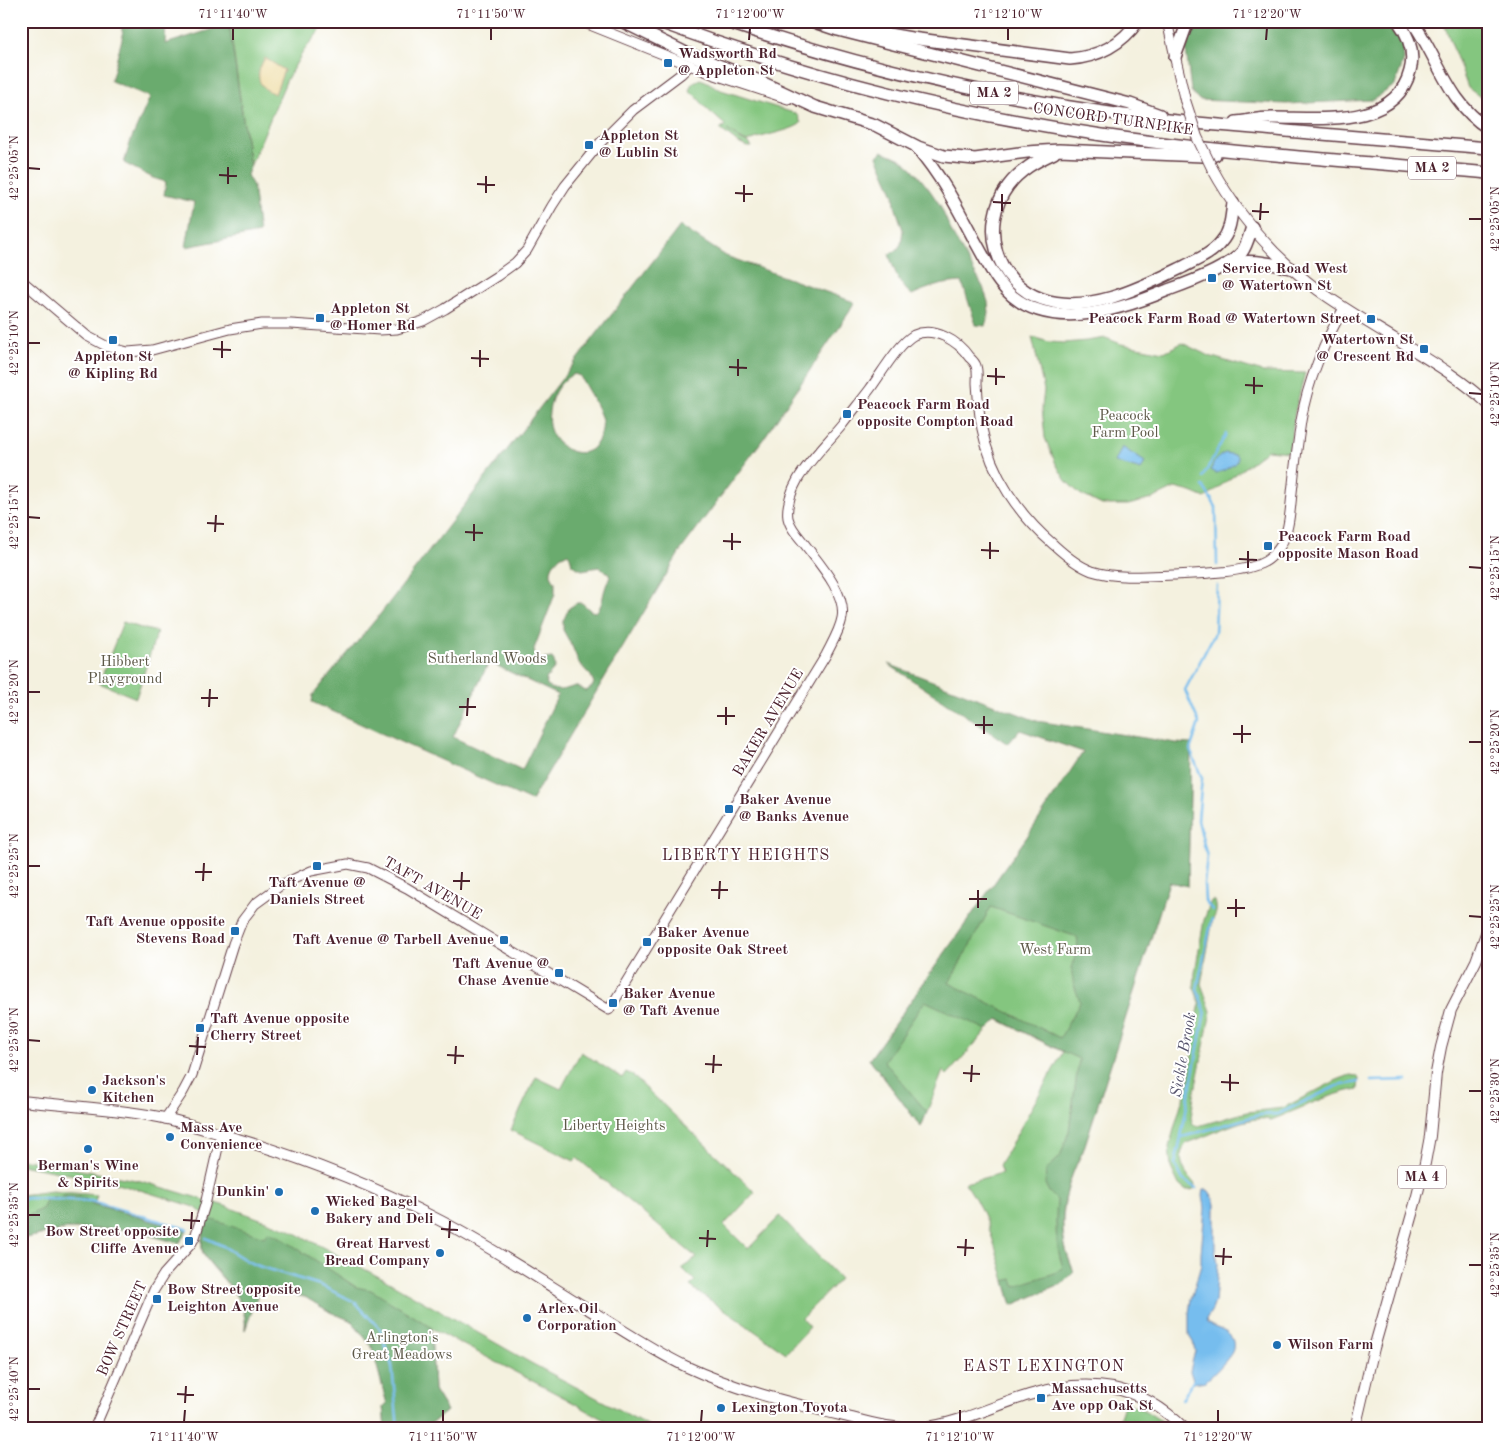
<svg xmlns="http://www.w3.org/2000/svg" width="1509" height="1450" viewBox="0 0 1509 1450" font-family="'Old Standard TT',serif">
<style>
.green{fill:#84c67f;stroke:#677255}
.forest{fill:#6bab6e;stroke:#5a654c;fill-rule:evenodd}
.sand{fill:#eeda9e;stroke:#9c7c64}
.water{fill:#76bdee;stroke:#606e8c}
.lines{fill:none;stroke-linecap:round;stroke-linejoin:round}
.stream{stroke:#76bdee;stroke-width:2.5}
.secondary-casing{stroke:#643e46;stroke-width:11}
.primary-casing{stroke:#643e46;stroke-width:12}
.highway-casing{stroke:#643e46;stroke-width:14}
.secondary{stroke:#fff;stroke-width:9}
.primary{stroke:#fff;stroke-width:10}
.highway{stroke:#fff;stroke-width:11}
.primary-bridge-casing{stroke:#643e46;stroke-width:12;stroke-linecap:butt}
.primary-bridge{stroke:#fff;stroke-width:10}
.ticks{fill:none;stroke:#4a1f2b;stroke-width:2}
.poi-dot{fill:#1f6fb2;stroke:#fff;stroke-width:2}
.labels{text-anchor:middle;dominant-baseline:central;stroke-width:4;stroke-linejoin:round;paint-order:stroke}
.shield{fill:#fff;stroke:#80626b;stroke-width:1}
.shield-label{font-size:14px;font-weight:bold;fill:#4a1f2b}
.poi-label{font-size:15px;font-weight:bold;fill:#4a1f2b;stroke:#fff;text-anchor:start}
.street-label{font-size:15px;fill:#4a1f2b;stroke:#fff}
.park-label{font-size:15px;fill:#5e5948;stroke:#fff}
.neighbourhood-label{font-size:16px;letter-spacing:1px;fill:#4a1f2b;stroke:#fff}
.water-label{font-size:16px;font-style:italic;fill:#59566f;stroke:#fff}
.neatline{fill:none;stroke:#4a1f2b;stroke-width:2}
.ticks-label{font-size:12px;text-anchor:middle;fill:#4a1f2b}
</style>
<rect width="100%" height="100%" fill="#fff"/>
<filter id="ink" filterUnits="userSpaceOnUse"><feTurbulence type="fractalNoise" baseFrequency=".02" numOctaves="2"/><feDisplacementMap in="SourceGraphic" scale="10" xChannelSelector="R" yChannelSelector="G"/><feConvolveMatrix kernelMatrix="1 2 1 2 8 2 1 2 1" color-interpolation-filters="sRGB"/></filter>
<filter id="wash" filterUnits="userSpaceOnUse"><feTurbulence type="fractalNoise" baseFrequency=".0096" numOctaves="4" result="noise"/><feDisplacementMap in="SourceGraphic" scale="20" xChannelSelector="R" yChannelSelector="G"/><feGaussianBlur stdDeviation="1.12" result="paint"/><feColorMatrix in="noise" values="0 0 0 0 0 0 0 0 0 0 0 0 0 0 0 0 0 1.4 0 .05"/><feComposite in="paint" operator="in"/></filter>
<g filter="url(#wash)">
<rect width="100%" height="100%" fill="#f4f1df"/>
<g class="green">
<polygon points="229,21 327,21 303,52 287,79 250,167"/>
<polygon points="1443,21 1488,21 1488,98 1479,96 1468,88"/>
<path d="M700 79C708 81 713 86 721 90L797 114 801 123C793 131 761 135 747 142L739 138 727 130 741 140 750 144 752 147H747L738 143 720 129 723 126 724 128 725 125 706 108 697 97 689 90 692 83Z"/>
<polygon points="1032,337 1049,342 1065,343 1086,341 1106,338 1121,344 1164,352 1182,343 1209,356 1263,372 1305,373 1295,411 1289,452 1267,450 1205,498 1191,492 1175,488 1152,499 1128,505 1102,505 1080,494 1066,481 1056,464 1045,438 1042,408 1044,390"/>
<polygon points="123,622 141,628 157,632 136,698 99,683"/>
<path d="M1191 744 1188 886 1169 882 1083 1151C1067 1181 1058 1216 1066 1250 1068 1257 1071 1265 1074 1272L1062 1284 1012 1305C999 1263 991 1218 965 1183L1002 1173 999 1166 1063 1052 997 1019 947 1075 943 1071 921 1127 872 1062 869 1060 1029 834Z"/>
<path d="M1213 900 1215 901C1217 908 1217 913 1213 919L1201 984 1211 1011 1194 1096 1191 1118 1193 1124 1198 1126 1247 1112 1283 1108 1337 1080 1350 1075 1357 1076 1359 1079 1358 1089C1325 1095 1301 1109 1271 1120 1248 1113 1210 1136 1187 1143 1174 1156 1185 1174 1195 1184L1194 1189 1190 1190H1185L1179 1185 1171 1168 1169 1147 1181 1104 1186 1093 1189 1079 1195 1024 1200 1004 1194 987 1195 972 1204 920 1211 901Z"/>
<polygon points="581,1052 622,1078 626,1072 632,1075 755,1192 724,1225 748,1249 780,1216 840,1279 802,1318 810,1327 786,1353 690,1286 695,1281 682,1268 697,1258 577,1158 574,1161 511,1130 536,1077 561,1089"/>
<path d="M21 1159 141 1181 225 1206 288 1229 387 1281 531 1363 655 1429H620L565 1398 431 1328 434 1390 447 1411 424 1429H385L383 1406 387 1404 372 1347 352 1321 330 1312 305 1297 261 1290 253 1308 245 1330C248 1297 220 1280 203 1254 199 1242 204 1229 207 1217L195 1207 140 1190 101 1180 21 1165Z"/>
<polygon points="52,1191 97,1195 94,1204 187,1231 179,1243 124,1229 67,1229 21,1239 21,1195"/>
<polygon points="1125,1402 1144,1410 1163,1422 1157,1429 1116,1429"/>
</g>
<g class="forest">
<polygon points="120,21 166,21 165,44 229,24 250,167 247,175 253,186 259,233 186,247 194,202 164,195 166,182 153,178 124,163 131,140 150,97 111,81 123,35"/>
<polygon points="1197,21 1389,21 1395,28 1403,43 1404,60 1395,85 1373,100 1286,104 1199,100 1191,91 1186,50 1192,29"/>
<path d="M882 151 901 159 912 168 929 189 940 205 952 233 983 287 988 302 989 314 985 326 976 325 962 282C943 283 929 287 912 295 899 285 894 270 889 254L896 251 901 244 903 230 895 206 894 195 877 156Z"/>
<path d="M680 226 726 256 854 302 850 311 764 438 681 550 531 801 312 702 313 695 381 613ZM574 374 580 376C587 390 599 407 602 421 603 426 602 432 600 436 591 465 557 452 550 429 547 419 549 409 552 399 556 388 564 378 574 374ZM568 553 570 556 572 565 582 570 599 567 607 572 610 577C608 581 606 585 605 589 602 598 603 605 596 612L591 611 582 603H577L569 608 563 621V630L572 646 579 663 591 676 594 683 592 687 586 691 576 686C565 689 558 693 547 686L546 679 555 668 554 661 552 658 538 660 535 657 534 649 555 594V582L551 575V570L553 565 560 557ZM489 662 558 695 522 770 453 737Z"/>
<path d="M888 664 1037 721 1176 743 1191 744 1188 886 1169 882 1083 1151C1067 1181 1057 1216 1066 1250 1068 1257 1071 1265 1074 1272L1062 1284 1012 1305 1005 1281 1012 1279 1015 1286 1055 1273 1063 1267C1055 1246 1055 1223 1057 1200L1049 1192 1045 1184 1046 1170 1060 1157 1069 1131 1079 1059 1064 1052 998 1019 987 1030 925 1001 884 1061 927 1112 921 1127 872 1062 869 1060 1029 834 1083 752 1020 730 1008 744ZM991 907 1077 937C1080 953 1073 956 1072 969 1071 980 1077 992 1080 1002L1060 1038 949 983Z"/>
<polygon points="64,1196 83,1197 93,1204 187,1231 179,1243 124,1229 67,1229 21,1239 21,1220 43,1208 46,1200 42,1198"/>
<path d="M207 1218 264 1237 268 1232 280 1237 356 1287 371 1290 431 1327 434 1390 447 1411 424 1429H385L383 1406 387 1404 372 1347 352 1321 330 1312 305 1297 261 1290 253 1308 245 1330C250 1302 223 1279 206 1258 198 1245 204 1231 207 1218Z"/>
</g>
<path class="sand" d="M265 58 284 70 275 94C256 87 255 74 265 58Z"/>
<g class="water">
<polygon points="1122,447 1145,462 1141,470 1115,462"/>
<path d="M1225 453 1236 455 1238 459 1236 463 1223 471 1216 473 1211 470C1213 462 1217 457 1225 453Z"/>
<path d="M1204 1190H1208L1211 1194 1215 1204V1250L1218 1263 1215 1302 1212 1310 1206 1319 1207 1323C1215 1329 1225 1329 1231 1337 1234 1341 1234 1348 1232 1352 1230 1357 1211 1378 1205 1381 1202 1382 1197 1382 1194 1383L1190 1371 1195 1351 1193 1342 1189 1336V1313L1191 1299 1201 1265V1253L1205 1208 1203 1195Z"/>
</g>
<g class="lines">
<g class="stream">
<polyline points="1203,477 1226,434"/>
<polyline points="1203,486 1216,507 1217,565"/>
<polyline points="1213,911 1205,901 1204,884 1207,857 1198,820 1202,778 1190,750 1199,723 1185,690 1215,633 1217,585"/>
<polyline points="1371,1081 1407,1080"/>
<polyline points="1182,1137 1259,1115 1278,1114 1337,1086 1359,1082"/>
<polyline points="1196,1188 1183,1180 1175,1164 1181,1137 1205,1011 1197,989 1212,919"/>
<polyline points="21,1200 27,1198 91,1201 187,1229"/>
<polyline points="206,1238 223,1246 247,1261 261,1267 320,1285 355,1302 380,1329 392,1366 398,1429"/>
<polyline points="1182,1400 1195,1378"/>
<polyline points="1157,1429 1158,1427"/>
</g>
</g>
</g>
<g filter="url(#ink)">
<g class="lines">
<g class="secondary-casing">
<g id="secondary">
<polyline points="580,21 712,74 788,99"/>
<polyline points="1167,21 1175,57"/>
<polyline points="21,280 87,336 108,347 128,352 152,350 230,329 262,324 291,324 380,330 397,329 411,325 423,321 445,309 497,276 515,263 527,250 552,206 565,186 600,143 633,110 681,74 690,65"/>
<path d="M165 1119 183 1092 192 1075 233 944 242 921 255 904 281 885 311 871 348 864 368 868 407 888 609 1010 826 655C832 643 840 630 842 618 847 593 817 561 803 542 797 535 790 527 788 518 786 506 792 489 798 479 810 459 827 443 842 425 851 413 861 401 870 389 881 374 899 343 914 335 934 326 958 341 969 357 972 360 975 362 976 366 978 371 977 378 977 383 978 398 979 415 982 429 991 475 1019 515 1054 545 1065 555 1078 566 1092 571 1118 579 1147 576 1173 575 1197 574 1244 573 1264 562 1269 560 1273 555 1277 551 1291 533 1290 506 1293 484 1295 463 1298 442 1301 421 1307 383 1325 340 1344 308"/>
<polyline points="94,1429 154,1290 164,1274 191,1244 195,1237 205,1205 221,1134"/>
</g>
</g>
<g class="primary-casing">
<g id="primary">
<polyline points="1175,57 1185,100"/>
<path d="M1212 168C1238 216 1274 257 1318 290 1343 308 1369 323 1395 339 1427 359 1461 378 1488 404"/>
<path d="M21 1101C67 1106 114 1108 159 1117 183 1122 207 1130 231 1137 304 1158 374 1186 441 1221 497 1250 549 1286 603 1318 630 1335 656 1352 685 1366 738 1391 795 1404 852 1418 874 1424 898 1430 921 1428 958 1424 993 1406 1029 1395 1089 1376 1140 1384 1185 1429"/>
<polyline points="1355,1429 1374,1348 1416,1200 1425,1163 1430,1136 1436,1073 1441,1047 1451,1010 1476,961 1488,928"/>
</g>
</g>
<g class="highway-casing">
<g id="highway">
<polyline points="621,21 686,53 757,80 815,107 875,125 918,147 944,156 975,159 1027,152 1059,150 1203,156 1215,155"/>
<path d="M657 21C801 75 950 113 1102 135 1230 154 1359 161 1488 173"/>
<path d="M724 21C854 65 987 96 1123 115 1177 122 1231 126 1286 131 1353 137 1420 142 1488 148"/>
<path d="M1412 21C1438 57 1448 103 1488 128"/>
<polyline points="814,22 838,30 1130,104 1160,115"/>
<path d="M860 29 911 38 1070 59C1098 57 1122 44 1138 21"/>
<polyline points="1175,57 1188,21"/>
<path d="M1236 122C1247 121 1259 118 1270 118 1315 117 1395 130 1410 71 1415 53 1409 36 1398 21"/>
<path d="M917 148C942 177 957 207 975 241 983 255 990 270 1000 283 1040 336 1118 311 1168 290 1188 283 1228 268 1242 252 1247 245 1249 236 1252 227"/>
<path d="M1054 153C1036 161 1020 170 1008 186 979 225 995 283 1042 299 1088 315 1142 287 1183 267 1196 260 1212 254 1221 242 1231 231 1231 217 1233 203"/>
<path d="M1229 263C1254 259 1267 263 1291 268"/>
</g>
</g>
<use href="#secondary" class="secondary"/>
<use href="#primary" class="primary"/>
<use href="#highway" class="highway"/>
<g class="primary-bridge-casing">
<polyline id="primary-bridge" points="1185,100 1197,137 1212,168"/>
</g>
<use href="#primary-bridge" class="primary-bridge"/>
</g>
</g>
<path class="ticks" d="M233 40V28M491 40V28M749 40 750 28M1008 40V28M1266 40 1267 28M28 168 40 169M219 175 237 176M228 184V167M477 184 495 185M486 193V176M735 193 753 194M744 202V185M993 202 1011 203M1002 211V194M1252 211 1269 212M1469 219H1482M1260 220 1261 203M28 343H40M213 349 231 350M222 358V341M471 358 489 359M480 367V350M729 367 747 368M738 376V359M987 376 1005 377M996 385V368M1245 385 1263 386M1469 393 1482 394M1254 394V377M28 517 40 518M207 523 224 524M215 532 216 515M465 532 483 533M474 541V524M723 541 741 542M732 550V533M981 550 999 551M990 559V542M1239 559 1257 560M1469 567 1482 568M1248 568V551M28 692H40M201 698H218M209 707 210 689M459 707H476M467 716 468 698M717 716H735M726 725V707M975 725H993M984 734V716M1233 734H1251M1469 742H1482M1242 743V725M28 866H40M195 872H212M203 881 204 863M453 881H470M461 890 462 872M711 890H728M719 899 720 881M969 899H987M978 908V890M1227 908H1245M1469 916 1482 917M1236 917V899M28 1040 40 1041M189 1046 206 1047M197 1055 198 1037M447 1055 464 1056M455 1064 456 1046M705 1064 722 1065M713 1073 714 1055M963 1073 980 1074M971 1082 972 1065M1221 1082 1239 1083M1230 1091V1074M1469 1091H1482M28 1215H40M183 1220 200 1221M191 1229 192 1212M441 1229 458 1230M449 1238 450 1221M699 1238 716 1239M707 1247 708 1230M957 1247 974 1248M965 1256 966 1239M1215 1256 1232 1257M1223 1265 1224 1248M1469 1265H1482M28 1389H40M177 1394 194 1395M185 1403 186 1386M184 1422 185 1410M443 1422V1410M701 1422 702 1410M960 1422V1410M1218 1422V1410"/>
<g class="poi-dot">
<rect x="663" y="58" width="10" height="10" rx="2.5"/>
<rect x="584" y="140" width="10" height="10" rx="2.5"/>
<rect x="1207" y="273" width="10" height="10" rx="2.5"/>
<rect x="315" y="313" width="10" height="10" rx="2.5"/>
<rect x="1366" y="314" width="10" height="10" rx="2.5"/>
<rect x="108" y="335" width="10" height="10" rx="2.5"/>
<rect x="1419" y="344" width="10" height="10" rx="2.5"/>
<rect x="842" y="409" width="10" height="10" rx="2.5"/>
<rect x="1263" y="541" width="10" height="10" rx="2.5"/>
<rect x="724" y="804" width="10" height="10" rx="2.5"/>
<rect x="312" y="861" width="10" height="10" rx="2.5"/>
<rect x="230" y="926" width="10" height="10" rx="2.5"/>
<rect x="499" y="935" width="10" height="10" rx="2.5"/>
<rect x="642" y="937" width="10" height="10" rx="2.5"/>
<rect x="554" y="968" width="10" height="10" rx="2.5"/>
<rect x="608" y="998" width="10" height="10" rx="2.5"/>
<rect x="195" y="1023" width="10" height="10" rx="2.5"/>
<circle cx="92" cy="1090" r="5"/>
<circle cx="170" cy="1137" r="5"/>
<circle cx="88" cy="1149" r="5"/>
<circle cx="279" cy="1192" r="5"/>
<circle cx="315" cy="1211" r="5"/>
<rect x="184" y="1236" width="10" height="10" rx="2.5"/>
<circle cx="440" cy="1253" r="5"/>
<rect x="152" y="1294" width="10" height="10" rx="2.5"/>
<circle cx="527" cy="1318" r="5"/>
<circle cx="1277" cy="1345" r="5"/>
<rect x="1036" y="1393" width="10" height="10" rx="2.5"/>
<circle cx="721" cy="1408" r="5"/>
</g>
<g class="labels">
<g class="shield">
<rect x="970" y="81.5" width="48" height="23" rx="4"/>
<rect x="1408" y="156.5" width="48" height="23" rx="4"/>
<rect x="1398" y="1165.5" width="48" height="23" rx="4"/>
</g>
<g class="shield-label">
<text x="994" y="93">MA 2</text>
<text x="1432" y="168">MA 2</text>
<text x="1422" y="1177">MA 4</text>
</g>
<g class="poi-label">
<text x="678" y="54">Wadsworth Rd<tspan x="678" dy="17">@ Appleton St</tspan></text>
<text x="599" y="136">Appleton St<tspan x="599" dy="17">@ Lublin St</tspan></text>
<text x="1222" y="269">Service Road West<tspan x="1222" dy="17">@ Watertown St</tspan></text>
<text x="330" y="309">Appleton St<tspan x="330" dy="17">@ Homer Rd</tspan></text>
<text x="1361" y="319" text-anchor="end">Peacock Farm Road @ Watertown Street</text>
<text x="1414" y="340" text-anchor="end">Watertown St<tspan x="1414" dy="17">@ Crescent Rd</tspan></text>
<text x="113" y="357" text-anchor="middle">Appleton St<tspan x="113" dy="17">@ Kipling Rd</tspan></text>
<text x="857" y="405">Peacock Farm Road<tspan x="857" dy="17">opposite Compton Road</tspan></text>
<text x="1278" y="537">Peacock Farm Road<tspan x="1278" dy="17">opposite Mason Road</tspan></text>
<text x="739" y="800">Baker Avenue<tspan x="739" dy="17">@ Banks Avenue</tspan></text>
<text x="317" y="883" text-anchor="middle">Taft Avenue @<tspan x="317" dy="17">Daniels Street</tspan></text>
<text x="225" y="922" text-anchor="end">Taft Avenue opposite<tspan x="225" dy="17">Stevens Road</tspan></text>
<text x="657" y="933">Baker Avenue<tspan x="657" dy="17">opposite Oak Street</tspan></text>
<text x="494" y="940" text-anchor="end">Taft Avenue @ Tarbell Avenue</text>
<text x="549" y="964" text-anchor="end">Taft Avenue @<tspan x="549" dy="17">Chase Avenue</tspan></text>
<text x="623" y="994">Baker Avenue<tspan x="623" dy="17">@ Taft Avenue</tspan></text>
<text x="210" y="1019">Taft Avenue opposite<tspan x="210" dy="17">Cherry Street</tspan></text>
<text x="102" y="1081">Jackson's<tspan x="102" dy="17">Kitchen</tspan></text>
<text x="180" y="1128">Mass Ave<tspan x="180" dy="17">Convenience</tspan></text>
<text x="88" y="1166" text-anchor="middle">Berman's Wine<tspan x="88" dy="17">&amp; Spirits</tspan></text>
<text x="269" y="1192" text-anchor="end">Dunkin'</text>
<text x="325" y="1202">Wicked Bagel<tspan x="325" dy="17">Bakery and Deli</tspan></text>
<text x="179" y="1232" text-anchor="end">Bow Street opposite<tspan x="179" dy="17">Cliffe Avenue</tspan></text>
<text x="430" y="1244" text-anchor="end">Great Harvest<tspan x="430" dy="17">Bread Company</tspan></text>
<text x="167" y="1290">Bow Street opposite<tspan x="167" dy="17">Leighton Avenue</tspan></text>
<text x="537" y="1309">Arlex Oil<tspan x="537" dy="17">Corporation</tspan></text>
<text x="1287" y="1345">Wilson Farm</text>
<text x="1051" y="1389">Massachusetts<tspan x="1051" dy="17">Ave opp Oak St</tspan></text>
<text x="731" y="1408">Lexington Toyota</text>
</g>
<g class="street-label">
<text transform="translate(1113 120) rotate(8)">CONCORD TURNPIKE</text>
<text transform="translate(769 723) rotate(-59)">BAKER AVENUE</text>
<text transform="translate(432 889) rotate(30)">TAFT AVENUE</text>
<text transform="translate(123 1329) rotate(-66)">BOW STREET</text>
</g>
<g class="park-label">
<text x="1125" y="416">Peacock<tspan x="1125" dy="17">Farm Pool</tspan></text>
<text x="487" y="659">Sutherland Woods</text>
<text x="125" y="662">Hibbert<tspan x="125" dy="17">Playground</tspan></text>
<text x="1055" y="950">West Farm</text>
<text x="614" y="1126">Liberty Heights</text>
<text x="402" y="1338">Arlington's<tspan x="402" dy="17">Great Meadows</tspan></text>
</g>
<g class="neighbourhood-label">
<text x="746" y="856">LIBERTY HEIGHTS</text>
<text x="1044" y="1367">EAST LEXINGTON</text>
</g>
<g class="water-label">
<text transform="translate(1184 1055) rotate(-80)">Sickle Brook</text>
</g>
</g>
<rect width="1509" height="1450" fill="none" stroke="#fff" stroke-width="55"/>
<rect x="28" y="28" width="1454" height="1394" class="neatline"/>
<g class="ticks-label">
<text x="233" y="18">71°11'40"W</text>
<text x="491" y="18">71°11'50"W</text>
<text x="750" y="18">71°12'00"W</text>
<text x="1008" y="18">71°12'10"W</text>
<text x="1267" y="18">71°12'20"W</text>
<text transform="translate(14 168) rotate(-90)" y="4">42°25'05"N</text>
<text transform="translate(1495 219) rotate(-90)" y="4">42°25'05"N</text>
<text transform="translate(14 343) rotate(-90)" y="4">42°25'10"N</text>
<text transform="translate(1495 394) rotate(-90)" y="4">42°25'10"N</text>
<text transform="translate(14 517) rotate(-90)" y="4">42°25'15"N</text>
<text transform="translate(1495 568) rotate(-90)" y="4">42°25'15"N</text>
<text transform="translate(14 692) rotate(-90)" y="4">42°25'20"N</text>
<text transform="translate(1495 742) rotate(-90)" y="4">42°25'20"N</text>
<text transform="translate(14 866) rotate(-90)" y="4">42°25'25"N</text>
<text transform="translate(1495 917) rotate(-90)" y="4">42°25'25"N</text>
<text transform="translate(14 1040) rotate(-90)" y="4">42°25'30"N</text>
<text transform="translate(1495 1091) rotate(-90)" y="4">42°25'30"N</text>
<text transform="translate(14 1215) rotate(-90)" y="4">42°25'35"N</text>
<text transform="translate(1495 1265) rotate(-90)" y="4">42°25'35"N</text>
<text transform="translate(14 1389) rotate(-90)" y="4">42°25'40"N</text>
<text x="184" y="1441">71°11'40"W</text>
<text x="443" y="1441">71°11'50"W</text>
<text x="701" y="1441">71°12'00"W</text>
<text x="960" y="1441">71°12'10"W</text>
<text x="1218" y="1441">71°12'20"W</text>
</g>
</svg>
